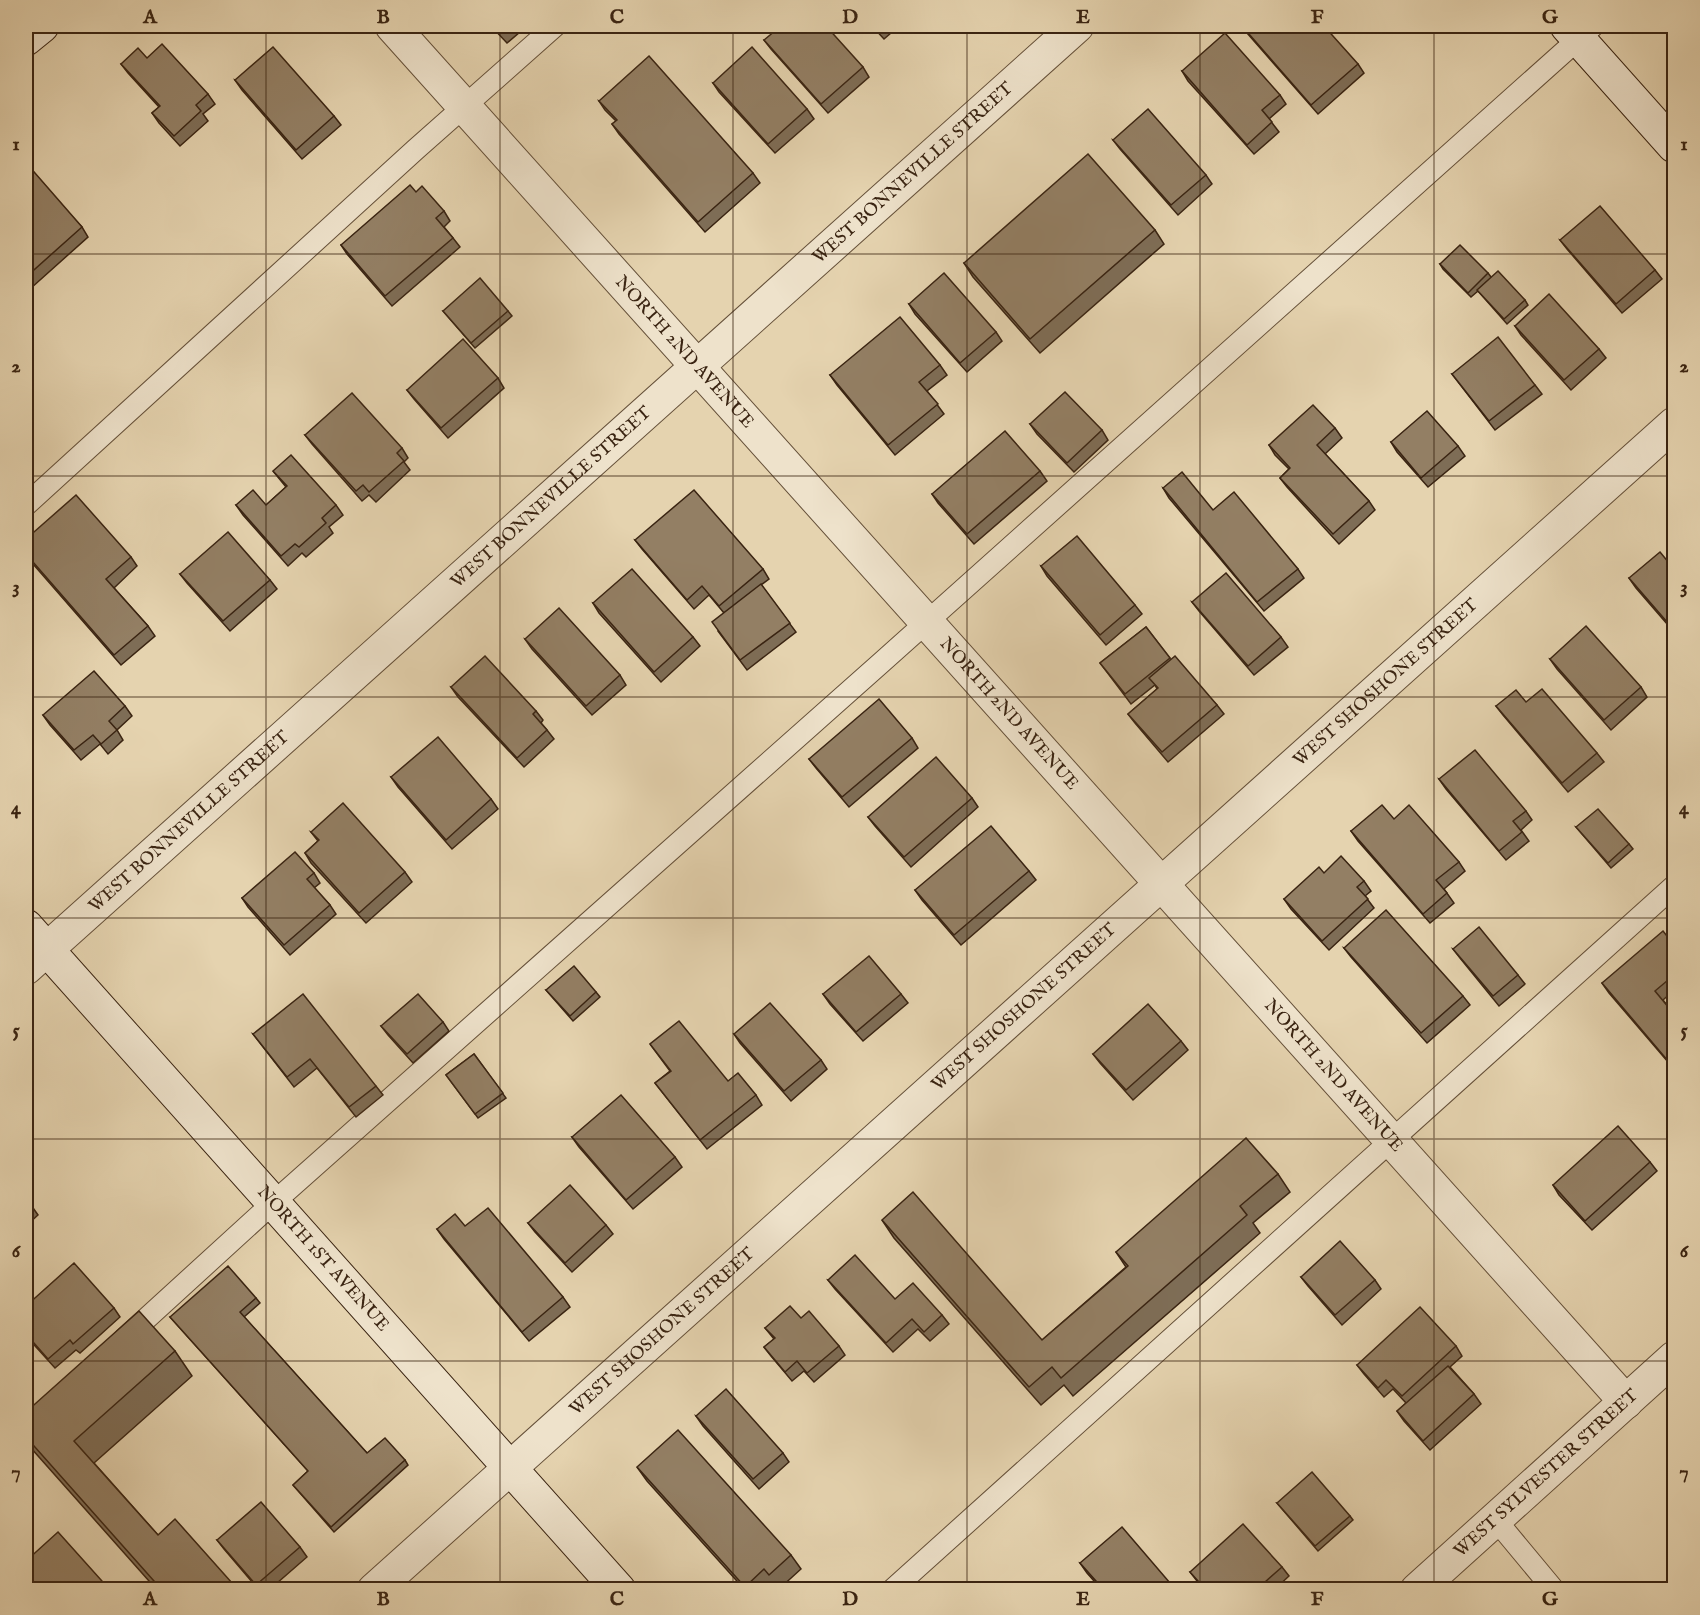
<svg xmlns="http://www.w3.org/2000/svg" width="1700" height="1615" viewBox="0 0 1700 1615" font-family="'IM FELL English',serif">
<style>
.lines{fill:none;stroke-linecap:round;stroke-linejoin:round}
.lane-casing{stroke:#655039;stroke-width:23}
.street-casing{stroke:#655039;stroke-width:35}
.secondary-casing{stroke:#3a2412;stroke-width:35}
.lane{stroke:#eee2cb;stroke-width:21}
.street{stroke:#eee2cb;stroke-width:33}
.secondary{stroke:#eee2cb;stroke-width:33}
.wall{fill:#7e6d56;stroke:#3a2412;stroke-width:1.5}
.building{fill:#937f64;stroke:#3a2412;stroke-width:1.5}
.grid{fill:none;stroke:#3a2412;stroke-width:1.5;stroke-opacity:0.55}
.labels{text-anchor:middle;dominant-baseline:central;stroke-width:4.5;stroke-linejoin:round;paint-order:stroke}
.street-label{font-size:18px;fill:#3a2412;stroke:#eee2cb}
.neatline{fill:none;stroke:#3a2412;stroke-width:2}
.grid-label{font-size:20px;text-anchor:middle;font-weight:bold;fill:#3a2412}
</style>
<rect width="100%" height="100%" fill="#e5d3af"/>
<filter id="stains"><feTurbulence type="fractalNoise" baseFrequency=".00333" numOctaves="4"/><feColorMatrix values="0 0 0 0 .2 0 0 0 0 .09 0 0 0 0 .02 0 0 0 .5 -.17"/></filter>
<radialGradient id="worn" r=".72"><stop offset=".6" stop-color="#630" stop-opacity="0"/><stop offset="1" stop-color="#630" stop-opacity=".3"/></radialGradient>
<g class="lines">
<g class="lane-casing">
<g id="lane">
<polyline points="26,505 415,150 555,26"/>
<polyline points="124,1339 273,1203 882,662 1593,26"/>
<polyline points="1495,1519 1554,1590"/>
<polyline points="892,1590 1674,886"/>
</g>
</g>
<g class="street-casing">
<g id="street">
<path id="s1" d="M392 26 1626 1402"/>
<path id="s2" d="M26 968 1077 26"/>
<path id="s3" d="M374 1590 1674 424"/>
<path id="s4" d="M1417 1590 1674 1358"/>
</g>
</g>
<g class="secondary-casing">
<g id="secondary">
<polyline points="1567,26 1674,146"/>
<polyline points="26,39 42,26"/>
<path id="s5" d="M26 926 619 1590"/>
</g>
</g>
<use href="#lane" class="lane"/>
<use href="#street" class="street"/>
<use href="#secondary" class="secondary"/>
</g>
<g class="wall">
<polygon points="491,26 527,26 507,43"/>
<polygon points="872,26 899,26 884,39"/>
<polygon points="1241,26 1358,64 1364,73 1318,114 1247,33"/>
<polygon points="1352,26 1367,26 1359,33"/>
<polygon points="814,30 863,67 869,77 828,113 771,49 764,40"/>
<polygon points="147,58 208,94 215,104 203,114 208,121 180,146 159,123 152,113 159,107 128,73 121,64"/>
<polygon points="1182,71 1280,95 1286,104 1269,119 1279,132 1254,154 1188,81"/>
<polygon points="235,80 334,116 341,125 302,159 242,90"/>
<polygon points="713,83 807,109 814,119 775,153 719,92"/>
<polygon points="599,101 753,173 760,183 705,232 619,134 612,124 616,121 605,110"/>
<polygon points="1113,140 1206,175 1212,184 1178,215 1120,149"/>
<polygon points="26,168 82,227 88,237 30,289 26,284"/>
<polygon points="444,211 450,221 444,227 453,238 460,247 392,306 347,254 341,245"/>
<polygon points="1155,230 1164,244 1040,353 973,277 964,263"/>
<polygon points="1560,240 1655,270 1662,279 1622,313 1567,249"/>
<polygon points="1440,264 1488,273 1491,277 1525,300 1528,305 1507,324 1478,291 1471,297 1443,269"/>
<polygon points="909,304 996,332 1002,341 967,372 915,314"/>
<polygon points="26,311 29,316 26,319"/>
<polygon points="443,311 508,311 512,316 475,348"/>
<polygon points="1515,326 1599,349 1606,358 1571,390 1521,335"/>
<polygon points="940,365 947,375 927,391 944,414 895,455 837,385 830,375"/>
<polygon points="1452,374 1535,385 1542,394 1495,430"/>
<polygon points="498,378 504,388 448,438 414,399 407,390"/>
<polygon points="1030,424 1102,430 1108,440 1074,472 1037,434"/>
<polygon points="1335,428 1342,438 1325,454 1369,501 1375,510 1339,544 1287,487 1280,478 1289,469 1275,455 1269,445"/>
<polygon points="305,435 402,448 408,458 404,462 410,470 376,502 369,495 362,501 312,444"/>
<polygon points="1391,442 1458,446 1465,456 1428,487 1397,452"/>
<polygon points="273,471 336,505 343,515 329,527 333,533 306,557 302,553 288,566 243,515 236,505 266,505 286,487"/>
<polygon points="1040,471 1047,481 974,544 938,503 932,494"/>
<polygon points="1163,488 1213,510 1298,569 1304,578 1264,611 1169,498"/>
<polygon points="26,539 131,557 137,566 114,588 148,626 155,636 121,665 26,556"/>
<polygon points="635,540 763,569 769,579 761,585 796,632 747,670 718,631 724,613 709,595 694,609 642,549"/>
<polygon points="1041,566 1135,605 1142,614 1106,645 1047,576"/>
<polygon points="1674,569 1674,632 1636,588 1629,578"/>
<polygon points="180,574 270,580 277,589 230,631 187,583"/>
<polygon points="1192,602 1281,637 1288,647 1254,675 1199,611"/>
<polygon points="593,603 693,637 700,646 661,682 599,613"/>
<polygon points="1146,627 1171,660 1217,705 1224,714 1168,762 1135,723 1128,714 1157,689 1155,685 1131,704 1100,663"/>
<polygon points="525,639 620,675 626,685 592,715 532,649"/>
<polygon points="1550,659 1641,687 1647,697 1611,730 1557,669"/>
<polygon points="451,687 536,711 543,720 541,723 547,730 554,739 524,767 458,697"/>
<polygon points="1526,702 1597,753 1604,762 1568,792 1503,715 1496,706"/>
<polygon points="125,706 132,716 117,730 123,740 108,754 100,744 81,760 50,725 43,715"/>
<polygon points="912,738 918,748 849,807 816,768 809,759"/>
<polygon points="391,777 491,799 498,809 452,849 398,787"/>
<polygon points="1439,779 1526,811 1532,820 1521,830 1529,841 1506,860 1446,789"/>
<polygon points="972,798 978,807 911,867 875,826 868,817"/>
<polygon points="1394,819 1459,862 1465,871 1444,889 1454,903 1430,923 1358,841 1351,831"/>
<polygon points="1576,827 1629,844 1633,849 1611,868"/>
<polygon points="311,832 405,872 412,882 366,923 311,863 305,853 318,841"/>
<polygon points="1029,871 1036,880 961,945 922,900 915,890"/>
<polygon points="314,873 320,883 314,888 330,905 336,914 290,955 248,907 242,898"/>
<polygon points="1364,881 1371,891 1365,896 1374,908 1329,950 1291,909 1284,899"/>
<polygon points="1674,945 1674,990 1663,1000 1674,1014 1674,1069 1609,993 1602,983"/>
<polygon points="1344,948 1463,996 1470,1005 1427,1043 1351,957"/>
<polygon points="1453,949 1518,975 1525,984 1499,1006 1460,958"/>
<polygon points="546,990 596,992 600,997 573,1021"/>
<polygon points="823,994 901,994 908,1003 863,1041 830,1004"/>
<polygon points="443,1022 449,1031 413,1063 388,1035 381,1026"/>
<polygon points="253,1034 376,1086 383,1095 356,1117 317,1068 294,1087"/>
<polygon points="734,1034 821,1060 827,1069 791,1101 740,1043"/>
<polygon points="1181,1041 1188,1050 1133,1100 1100,1063 1093,1054"/>
<polygon points="650,1044 756,1095 762,1105 707,1149 655,1083 670,1071"/>
<polygon points="474,1054 506,1098 478,1118 446,1075"/>
<polygon points="572,1137 675,1157 682,1167 633,1209 579,1147"/>
<polygon points="1650,1162 1657,1171 1592,1230 1559,1195 1553,1185"/>
<polygon points="1278,1174 1290,1192 1253,1223 1260,1233 1073,1396 1064,1385 1041,1405 894,1238 882,1220 1042,1340 1126,1267 1116,1252"/>
<polygon points="26,1198 38,1215 26,1226"/>
<polygon points="528,1223 606,1225 613,1234 572,1272 535,1232"/>
<polygon points="465,1226 563,1297 570,1307 529,1341 444,1239 437,1229"/>
<polygon points="1301,1277 1375,1280 1381,1289 1342,1325 1308,1286"/>
<polygon points="828,1280 895,1299 942,1315 949,1324 930,1341 918,1329 893,1352 835,1289"/>
<polygon points="256,1298 260,1303 244,1317 367,1453 405,1460 408,1465 334,1532 293,1485 308,1471 170,1317"/>
<polygon points="26,1306 114,1308 120,1317 80,1353 76,1350 55,1368 26,1336"/>
<polygon points="801,1318 839,1346 845,1355 814,1382 804,1371 792,1381 771,1356 764,1347 774,1339 765,1328"/>
<polygon points="1456,1346 1462,1356 1450,1367 1474,1394 1481,1404 1430,1450 1404,1421 1397,1411 1406,1403 1393,1389 1384,1397 1364,1374 1357,1365"/>
<polygon points="175,1351 192,1376 94,1463 158,1535 232,1583 237,1590 157,1590 31,1448 26,1441 26,1412"/>
<polygon points="696,1416 783,1453 789,1462 759,1489 703,1426"/>
<polygon points="637,1467 791,1555 801,1569 779,1589 774,1583 767,1590 745,1590 647,1481"/>
<polygon points="1277,1503 1350,1516 1353,1520 1318,1551"/>
<polygon points="217,1540 300,1547 307,1557 269,1590 259,1590 224,1549"/>
<polygon points="26,1561 110,1590 28,1590 26,1585"/>
<polygon points="1080,1563 1176,1590 1102,1590 1087,1573"/>
<polygon points="1282,1567 1289,1576 1274,1590 1204,1590 1190,1572"/>
</g>
<g class="building">
<polygon points="494,26 502,26 497,29"/>
<polygon points="781,26 810,26 814,30 819,26 826,26 863,67 821,104 764,40"/>
<polygon points="874,26 882,26 878,29"/>
<polygon points="1242,26 1324,26 1358,64 1311,105"/>
<polygon points="1225,33 1280,95 1262,110 1272,122 1247,145 1182,71"/>
<polygon points="162,44 208,94 196,105 201,111 174,136 152,113 160,106 121,64 138,48 147,58"/>
<polygon points="273,47 334,116 296,150 235,80"/>
<polygon points="752,47 807,109 768,144 713,83"/>
<polygon points="649,56 753,173 698,222 612,124 617,120 599,101"/>
<polygon points="1148,109 1206,175 1171,205 1113,140"/>
<polygon points="1088,154 1155,230 1030,339 964,263"/>
<polygon points="28,165 82,227 26,277 26,168"/>
<polygon points="410,185 416,192 422,186 444,211 436,218 453,238 385,296 341,245"/>
<polygon points="1600,206 1655,270 1616,304 1560,240"/>
<polygon points="1460,245 1488,273 1468,293 1440,264"/>
<polygon points="1498,271 1525,300 1504,319 1477,290"/>
<polygon points="944,273 996,332 960,363 909,304"/>
<polygon points="480,278 508,311 471,343 443,311"/>
<polygon points="1549,294 1599,349 1564,380 1515,326"/>
<polygon points="900,317 940,365 919,382 938,404 888,445 830,375"/>
<polygon points="1498,337 1535,385 1489,421 1452,374"/>
<polygon points="463,339 498,378 441,428 407,390"/>
<polygon points="1065,392 1102,430 1067,463 1030,424"/>
<polygon points="352,393 402,448 397,453 404,461 369,492 363,485 356,491 305,435"/>
<polygon points="1313,405 1335,428 1317,445 1369,501 1333,534 1280,478 1290,468 1269,445"/>
<polygon points="1427,411 1458,446 1421,478 1391,442"/>
<polygon points="1005,431 1040,471 967,534 932,494"/>
<polygon points="291,455 336,505 322,518 326,523 299,547 295,544 281,556 236,505 253,490 266,505 287,486 273,471"/>
<polygon points="1182,472 1213,510 1234,492 1298,569 1257,602 1163,488"/>
<polygon points="694,490 763,569 719,606 702,586 687,600 635,540"/>
<polygon points="76,495 131,557 106,579 148,626 114,655 26,554 26,539"/>
<polygon points="228,532 270,580 223,621 180,574"/>
<polygon points="1077,536 1135,605 1100,635 1041,566"/>
<polygon points="1660,552 1674,569 1674,630 1629,578"/>
<polygon points="632,569 693,637 654,672 593,603"/>
<polygon points="1226,573 1281,637 1248,666 1192,602"/>
<polygon points="761,584 790,623 740,660 712,622"/>
<polygon points="559,608 620,675 586,706 525,639"/>
<polygon points="1586,626 1641,687 1604,720 1550,659"/>
<polygon points="1146,627 1170,658 1125,694 1100,663"/>
<polygon points="485,656 536,711 533,714 547,730 517,758 451,687"/>
<polygon points="1175,656 1217,705 1162,752 1128,714 1158,688 1149,678"/>
<polygon points="94,671 125,706 109,721 117,730 101,744 93,735 74,750 43,715"/>
<polygon points="1542,689 1597,753 1562,783 1496,706 1516,690 1526,702"/>
<polygon points="879,699 912,738 842,797 809,759"/>
<polygon points="438,737 491,799 446,840 391,777"/>
<polygon points="1475,750 1526,811 1513,821 1522,832 1499,851 1439,779"/>
<polygon points="936,757 972,798 904,857 868,817"/>
<polygon points="343,803 405,872 359,913 305,853 319,840 311,832"/>
<polygon points="1382,805 1394,819 1409,805 1459,862 1436,880 1447,893 1423,914 1351,831"/>
<polygon points="1598,809 1629,844 1608,863 1576,827"/>
<polygon points="991,826 1029,871 954,935 915,890"/>
<polygon points="295,852 314,873 307,879 330,905 284,945 242,898"/>
<polygon points="1341,856 1364,881 1357,887 1368,899 1322,941 1284,899 1319,867 1324,873"/>
<polygon points="1386,910 1463,996 1421,1033 1344,948"/>
<polygon points="1479,927 1518,975 1493,996 1453,949"/>
<polygon points="1663,931 1674,945 1674,975 1655,991 1674,1014 1674,1068 1602,983"/>
<polygon points="869,956 901,994 856,1032 823,994"/>
<polygon points="574,966 596,992 570,1016 546,990"/>
<polygon points="303,994 376,1086 349,1107 310,1059 287,1077 253,1034"/>
<polygon points="418,994 443,1022 407,1054 381,1026"/>
<polygon points="770,1003 821,1060 784,1091 734,1034"/>
<polygon points="1148,1004 1181,1041 1126,1090 1093,1054"/>
<polygon points="679,1021 728,1081 738,1073 756,1095 700,1140 655,1083 671,1071 650,1044"/>
<polygon points="474,1054 503,1093 475,1114 446,1075"/>
<polygon points="621,1095 675,1157 626,1200 572,1137"/>
<polygon points="1618,1126 1650,1162 1585,1221 1553,1185"/>
<polygon points="1246,1138 1278,1174 1240,1206 1247,1215 1061,1378 1052,1367 1029,1387 882,1220 913,1192 1042,1340 1128,1266 1116,1252"/>
<polygon points="570,1185 606,1225 565,1263 528,1223"/>
<polygon points="488,1208 563,1297 522,1332 437,1229 455,1214 465,1226"/>
<polygon points="1340,1241 1375,1280 1335,1315 1301,1277"/>
<polygon points="855,1255 895,1299 913,1283 942,1315 924,1332 912,1319 886,1343 828,1280"/>
<polygon points="74,1263 114,1308 73,1344 70,1340 48,1359 26,1334 26,1306"/>
<polygon points="228,1266 256,1298 240,1312 367,1453 385,1438 405,1460 331,1527 293,1485 308,1471 170,1317"/>
<polygon points="790,1306 801,1318 809,1311 839,1346 807,1373 797,1361 785,1372 764,1347 775,1338 765,1328"/>
<polygon points="1420,1307 1456,1346 1402,1396 1386,1380 1378,1388 1357,1365"/>
<polygon points="139,1311 175,1351 74,1441 158,1535 175,1519 232,1583 225,1590 162,1590 26,1437 26,1412"/>
<polygon points="1448,1366 1474,1394 1423,1441 1397,1411"/>
<polygon points="726,1389 783,1453 753,1479 696,1416"/>
<polygon points="678,1430 791,1555 769,1575 764,1569 745,1587 637,1467"/>
<polygon points="1312,1472 1350,1516 1315,1546 1277,1503"/>
<polygon points="261,1502 300,1547 256,1585 217,1540"/>
<polygon points="1243,1524 1282,1567 1256,1590 1206,1590 1190,1572"/>
<polygon points="1122,1527 1176,1590 1104,1590 1080,1563"/>
<polygon points="58,1532 110,1590 32,1590 26,1582 26,1561"/>
<polygon points="498,1583 503,1590 491,1590"/>
</g>
<path class="grid" d="M266 26V1590M500 26V1590M733 26V1590M967 26V1590M1200 26V1590M1434 26V1590M26 254H1674M26 476H1674M26 697H1674M26 918H1674M26 1139H1674M26 1361H1674"/>
<g class="labels">
<g class="street-label">
<text stroke="none"><textPath href="#s2" startOffset="1191">WEST BONNEVILLE STREET</textPath></text>
<text stroke="none"><textPath href="#s1" startOffset="438">NORTH 2ND AVENUE</textPath></text>
<text stroke="none"><textPath href="#s2" startOffset="705">WEST BONNEVILLE STREET</textPath></text>
<text stroke="none"><textPath href="#s3" startOffset="1359">WEST SHOSHONE STREET</textPath></text>
<text stroke="none"><textPath href="#s1" startOffset="924">NORTH 2ND AVENUE</textPath></text>
<text stroke="none"><textPath href="#s2" startOffset="219">WEST BONNEVILLE STREET</textPath></text>
<text stroke="none"><textPath href="#s3" startOffset="873">WEST SHOSHONE STREET</textPath></text>
<text stroke="none"><textPath href="#s1" startOffset="1410">NORTH 2ND AVENUE</textPath></text>
<text stroke="none"><textPath href="#s5" startOffset="446">NORTH 1ST AVENUE</textPath></text>
<text stroke="none"><textPath href="#s3" startOffset="387">WEST SHOSHONE STREET</textPath></text>
<text stroke="none"><textPath href="#s4" startOffset="174">WEST SYLVESTER STREET</textPath></text>
</g>
</g>
<rect width="1700" height="1615" fill="none" stroke="#e5d3af" stroke-width="66"/>
<rect x="33" y="33" width="1634" height="1549" class="neatline"/>
<g class="grid-label">
<text x="150" y="23">A</text>
<text x="383" y="23">B</text>
<text x="617" y="23">C</text>
<text x="850" y="23">D</text>
<text x="1083" y="23">E</text>
<text x="1317" y="23">F</text>
<text x="1550" y="23">G</text>
<text x="16" y="150">1</text>
<text x="1684" y="150">1</text>
<text x="16" y="372">2</text>
<text x="1684" y="372">2</text>
<text x="16" y="593">3</text>
<text x="1684" y="593">3</text>
<text x="16" y="814">4</text>
<text x="1684" y="814">4</text>
<text x="16" y="1036">5</text>
<text x="1684" y="1036">5</text>
<text x="16" y="1257">6</text>
<text x="1684" y="1257">6</text>
<text x="16" y="1478">7</text>
<text x="1684" y="1478">7</text>
<text x="150" y="1605">A</text>
<text x="383" y="1605">B</text>
<text x="617" y="1605">C</text>
<text x="850" y="1605">D</text>
<text x="1083" y="1605">E</text>
<text x="1317" y="1605">F</text>
<text x="1550" y="1605">G</text>
</g>
<rect width="100%" height="100%" filter="url(#stains)"/>
<rect width="100%" height="100%" fill="url(#worn)"/>
</svg>
